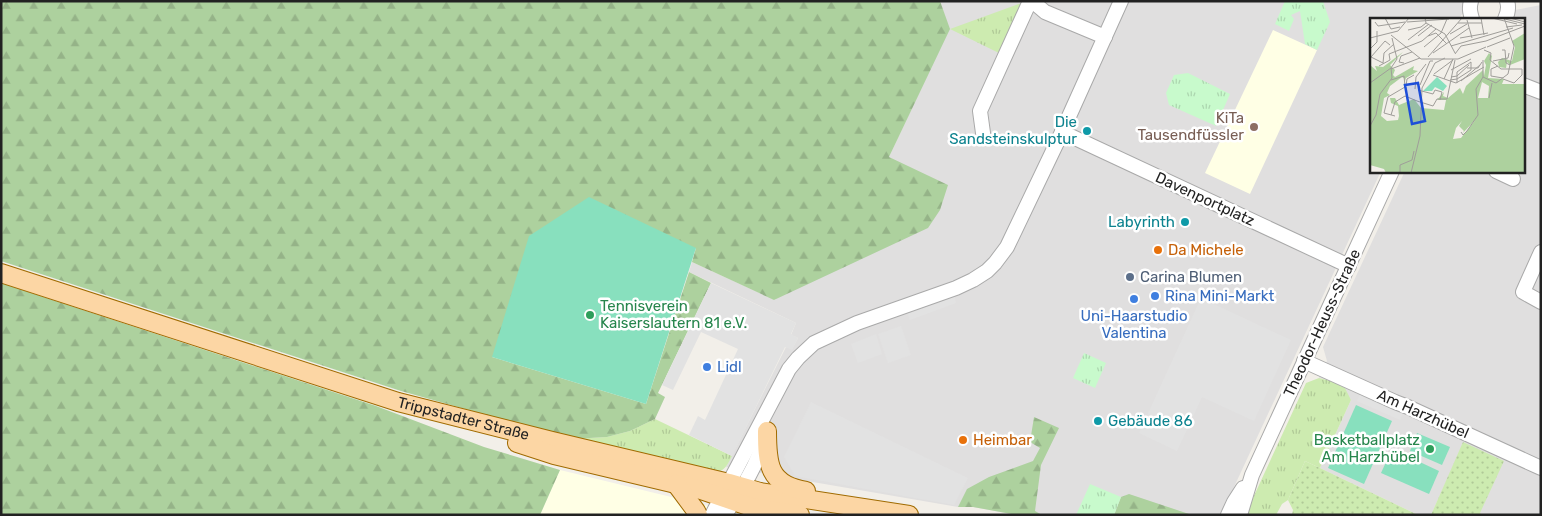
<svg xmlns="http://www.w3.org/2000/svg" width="1542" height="516" viewBox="0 0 1542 516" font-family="Rubik,sans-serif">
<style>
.residential{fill:#e0dfdf}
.education{fill:#ffffe5}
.grass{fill:url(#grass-tufts)}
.forest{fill:url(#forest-firs)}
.park{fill:url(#park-tufts)}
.garden{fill:url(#garden-dots)}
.pitch{fill:#88e0be}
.parking{fill:#e2e2e2}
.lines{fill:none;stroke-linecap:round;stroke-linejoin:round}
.minor-casing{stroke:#a9a9a9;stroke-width:16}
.major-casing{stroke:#a06b00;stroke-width:20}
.minor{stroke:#fff;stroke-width:14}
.major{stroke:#fcd6a4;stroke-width:18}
.education-dot{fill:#8d6e63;stroke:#fff;stroke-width:2}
.culture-dot{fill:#0f9aa8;stroke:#fff;stroke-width:2}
.food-dot{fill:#e8710a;stroke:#fff;stroke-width:2}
.service-dot{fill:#5c6f8a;stroke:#fff;stroke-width:2}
.shop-dot{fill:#3f7fe0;stroke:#fff;stroke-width:2}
.leisure-dot{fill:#2e9e5b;stroke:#fff;stroke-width:2}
.labels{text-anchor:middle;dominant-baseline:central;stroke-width:5;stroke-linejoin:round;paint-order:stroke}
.education-label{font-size:15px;fill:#785e54;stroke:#fff;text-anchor:end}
.culture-label{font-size:15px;fill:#0d838f;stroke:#fff;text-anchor:end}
.street-label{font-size:15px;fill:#222;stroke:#fff}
.food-label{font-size:15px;fill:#c56008;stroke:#fff;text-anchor:start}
.service-label{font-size:15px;fill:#4e5e75;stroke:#fff;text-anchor:start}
.shop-label{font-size:15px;fill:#366cbe;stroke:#fff;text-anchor:start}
.leisure-label{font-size:15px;fill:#27864d;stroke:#fff;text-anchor:start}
.inset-road{fill:none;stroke:#9f9d99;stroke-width:1}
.view{fill:#1d4ed8;fill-opacity:0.15;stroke:#1d4ed8;stroke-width:2.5}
.inset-edge{fill:none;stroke:#222;stroke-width:2.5}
</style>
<defs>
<pattern id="grass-tufts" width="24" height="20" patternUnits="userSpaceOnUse" patternTransform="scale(1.25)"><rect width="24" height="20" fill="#cdebb0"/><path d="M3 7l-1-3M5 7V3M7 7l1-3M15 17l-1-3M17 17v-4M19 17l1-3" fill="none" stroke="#b0c997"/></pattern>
<pattern id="forest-firs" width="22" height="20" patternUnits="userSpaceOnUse" patternTransform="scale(1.25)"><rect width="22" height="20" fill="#add19e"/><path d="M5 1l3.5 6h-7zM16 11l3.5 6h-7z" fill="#95b388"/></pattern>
<pattern id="park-tufts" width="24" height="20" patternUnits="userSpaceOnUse" patternTransform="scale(1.25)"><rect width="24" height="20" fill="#c8facc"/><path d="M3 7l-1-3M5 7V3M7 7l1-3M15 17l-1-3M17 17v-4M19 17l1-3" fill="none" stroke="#acd6af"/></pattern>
<pattern id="garden-dots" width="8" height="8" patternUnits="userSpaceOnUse" patternTransform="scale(1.25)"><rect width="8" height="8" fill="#cdebb0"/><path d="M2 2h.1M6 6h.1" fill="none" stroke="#b0c997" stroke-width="1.8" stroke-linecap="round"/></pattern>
</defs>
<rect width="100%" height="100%" fill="#f2efe9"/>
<g class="residential">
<polygon points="940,1 1468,1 1465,11 1458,19 1371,19 1371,171 1381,171 1221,515 1017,515 973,507 958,507 726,467 786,347 792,349 798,338 791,335 796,323 689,272 692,262 775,300 889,157 949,29"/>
<polygon points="1541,5 1541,515 1482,515 1480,514 1464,442 1431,515 1418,515 1320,468 1351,400 1331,381 1319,378 1327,361 1323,347 1405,171 1523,171 1523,19 1511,19 1515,10"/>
</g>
<g class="education">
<polygon points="1273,30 1317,50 1250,194 1205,173"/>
<polygon points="560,470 733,512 750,515 540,515"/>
</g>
<g class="grass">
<polygon points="1027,1 1005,56 950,29"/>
<polygon points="1319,378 1331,381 1345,388 1351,400 1320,468 1305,461 1288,500 1282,504 1276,515 1247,515 1247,511 1306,383"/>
<path d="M655 419 732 456C727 466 725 471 713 473L572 439 607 437 630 431Z"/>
</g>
<g class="forest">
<polygon points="1,1 940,1 950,29 889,157 948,185 940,210 928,228 774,300 692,262 696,248 492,357 646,404 689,272 711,283 658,393 665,397 655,419 630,431 607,437 572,439 401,391 1,261"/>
<polygon points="1,283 376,406 484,447 560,470 540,515 1,515"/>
<polygon points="1034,417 1059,428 1041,465 1035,511 1042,515 1017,515 973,507 958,507 967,489 989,477 1033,461 1040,448 1030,442"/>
<polygon points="1129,494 1192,515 1114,515 1121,497"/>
</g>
<g class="park">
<polygon points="1285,1 1323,1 1330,22 1317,50 1305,44 1300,11 1291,15 1294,19 1289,31 1275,24"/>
<polygon points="1188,73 1230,94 1216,126 1169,105 1166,93 1174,75"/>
<polygon points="1084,353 1106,363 1095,388 1073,378"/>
<polygon points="1090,484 1121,497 1114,515 1076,515"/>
</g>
<g class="garden">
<polygon points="1463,442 1504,461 1480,513 1482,515 1431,515"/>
<polygon points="1305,461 1320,468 1418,515 1292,515 1293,510 1288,500"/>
</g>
<g class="pitch">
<polygon points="589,197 696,248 646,404 492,357 529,236"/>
<polygon points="1356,405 1392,421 1364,484 1328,468"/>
<polygon points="1417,433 1450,447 1442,465 1410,451"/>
<polygon points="1392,449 1439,471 1429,494 1381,473"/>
</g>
<g class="parking">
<polygon points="711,283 796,323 791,334 798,338 792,350 785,347 732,456 689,435 698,416 705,420 738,349 701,332 673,390 662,385"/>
<polygon points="954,295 956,303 910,320 906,311"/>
<polygon points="1201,298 1291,340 1254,421 1202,397 1177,451 1139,433"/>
<polygon points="901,326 911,355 888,363 878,334"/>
<polygon points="876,334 882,354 858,363 851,344"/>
<polygon points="1361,393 1403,413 1400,420 1357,401"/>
<polygon points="811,402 968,478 954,505 795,476 784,457"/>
</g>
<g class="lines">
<g class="minor-casing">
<g id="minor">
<polyline points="1032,1 1045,12 1105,37"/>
<path d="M1471 1C1469 8 1470 12 1472 19"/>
<path d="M1505 19C1508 13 1509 7 1507 1"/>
<polyline points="1523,85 1541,92"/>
<polyline points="1062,132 1349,266"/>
<polyline points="983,133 980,111 1030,1"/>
<polyline points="1496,171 1513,179"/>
<polyline points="1541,252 1523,292 1541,302"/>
<polyline points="1304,361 1395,402 1408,407 1541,468"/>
<polyline points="712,515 789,369 798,358 814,343 857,323 956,288 973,280 987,271 995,263 1007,247 1062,132 1121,1"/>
<path d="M725 515C741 490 757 466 765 437"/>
<polyline points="1228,515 1234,502 1243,488"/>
<polyline points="1240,515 1252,475 1392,171"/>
</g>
</g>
<g class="major-casing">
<g id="major">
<path id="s1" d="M1 273 398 402 552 441 729 483 760 492 909 515"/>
<path d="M767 431C767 463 768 485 806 491"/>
<polyline points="517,443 554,455 701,490 751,507 800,515"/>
<polyline points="676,484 696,511 698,515"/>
</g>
</g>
<use href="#minor" class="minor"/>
<use href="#major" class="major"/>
</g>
<circle class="education-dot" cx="1254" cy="127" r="5"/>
<g class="culture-dot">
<circle cx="1087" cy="131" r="5"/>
<circle cx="1185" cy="222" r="5"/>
<circle cx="1098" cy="421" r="5"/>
</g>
<g class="food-dot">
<circle cx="1158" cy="250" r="5"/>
<circle cx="963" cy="440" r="5"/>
</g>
<circle class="service-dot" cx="1130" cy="277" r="5"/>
<g class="shop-dot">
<circle cx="1155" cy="296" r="5"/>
<circle cx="1134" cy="299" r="5"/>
<circle cx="707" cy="367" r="5"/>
</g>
<g class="leisure-dot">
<circle cx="590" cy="315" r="5"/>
<circle cx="1430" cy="449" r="5"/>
</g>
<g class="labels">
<g class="education-label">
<text x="1244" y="118">KiTa<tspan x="1244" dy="17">Tausendfüssler</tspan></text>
</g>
<g class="culture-label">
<text x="1077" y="122">Die<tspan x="1077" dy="17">Sandsteinskulptur</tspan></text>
<text x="1175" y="222">Labyrinth</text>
<text x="1108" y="421" text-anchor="start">Gebäude 86</text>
</g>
<g class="street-label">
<text transform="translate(1205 199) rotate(25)">Davenportplatz</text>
<text transform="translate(1322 323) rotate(-65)">Theodor-Heuss-Straße</text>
<text transform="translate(1423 414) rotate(24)">Am Harzhübel</text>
<text stroke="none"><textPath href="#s1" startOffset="485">Trippstadter Straße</textPath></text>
</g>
<g class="food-label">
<text x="1168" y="250">Da Michele</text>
<text x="973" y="440">Heimbar</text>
</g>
<g class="service-label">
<text x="1140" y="277">Carina Blumen</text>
</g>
<g class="shop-label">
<text x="1165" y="296">Rina Mini-Markt</text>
<text x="1134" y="316" text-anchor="middle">Uni-Haarstudio<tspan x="1134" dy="17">Valentina</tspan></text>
<text x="717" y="367">Lidl</text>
</g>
<g class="leisure-label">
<text x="600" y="306">Tennisverein<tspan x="600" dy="17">Kaiserslautern 81 e.V.</tspan></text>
<text x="1420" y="440" text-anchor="end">Basketballplatz<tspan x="1420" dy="17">Am Harzhübel</tspan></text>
</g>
</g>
<g transform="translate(1370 18)">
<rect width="155" height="155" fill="#f2efe9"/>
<path d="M155 15V41L140 47 137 44 136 50 129 49 128 44 132 40 142 43 145 29 142 23ZM33 34 20 47 25 52 23 57 25 59 44 48 43 52 48 53 36 60 33 69 35 61 32 59 20 68 17 75 20 77 14 80 11 98 17 103 28 102 29 98 28 88 21 85 20 80H25L29 87 44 81 51 90 74 92 76 82H67L74 74 73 78 78 80 90 70 93 76 96 68 113 52 114 58 116 47 114 43 119 35 122 38 118 60 134 61 132 66H155V155H16L14 151 0 147V47L7 53 5 48 13 49ZM112 64 119 68 118 80H108ZM106 101 91 120 83 121 86 110 92 103 89 108 94 113 92 116Z" fill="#add19e" fill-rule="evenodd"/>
<path d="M67 59 77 68 73 73 65 69 62 73H53Z" fill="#88e0be"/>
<path class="inset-road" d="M15 0 21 11 30 9M55 0 56 5 75 16 85 35M111 0 114 17M122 0 147 6M131 0 155 6M140 0 155 4M97 2 102 20M5 4 8 8 35 4M37 4 79 1M88 5H112M136 9 152 7M38 12 51 9 56 5M80 16 97 6M21 17 51 41H88L116 29M48 18 62 7M58 18 66 15 77 26M0 20 28 13 39 0M90 20 118 15M38 22 59 6M81 28 143 10M54 29 71 15 77 1M117 29 140 20M0 31 7 24V13M114 32 121 35 120 42 131 51H152V57L144 65 133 61M132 32H135L136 45 140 47M63 35 99 10M85 36 91 28 116 23 155 8M1 39 13 45 14 35 24 26M1 39 15 23 20 27M58 39 92 0M123 43 138 40 139 35M34 45 29 44 31 38 42 34M9 48 20 42 19 36 52 23 66 11M128 48 121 51V58L133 60M97 50H108L112 44M21 51 50 40M81 52 101 41M64 56 83 42M63 57 86 65 114 49M81 59 87 58 99 47M113 59 126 65 138 56 144 28 134 0M74 61 83 41M21 62 34 58 35 68M80 62 87 61 101 52V44L87 54V65M91 63 110 47M0 65 21 50 27 41 22 20M50 67 60 43H63M36 68 37 61 44 57M45 71 46 59 56 46M48 72 63 76 65 72 72 74 70 82M119 80 122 65M47 83 63 88 67 81H77L85 42M21 97 25 84 35 78 47 83M25 98 14 95 18 79 35 69M0 108 6 97 10 76 22 60 21 50M91 114 93 117 97 113 108 97 106 71 113 59V42M30 155V147L42 142 44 133M41 155 50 118 52 70 65 45 75 40"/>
<path class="view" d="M48 65 55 103 42 106 35 67Z"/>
<rect width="155" height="155" class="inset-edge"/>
</g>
<rect width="1542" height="516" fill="none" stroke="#222222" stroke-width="5"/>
</svg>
